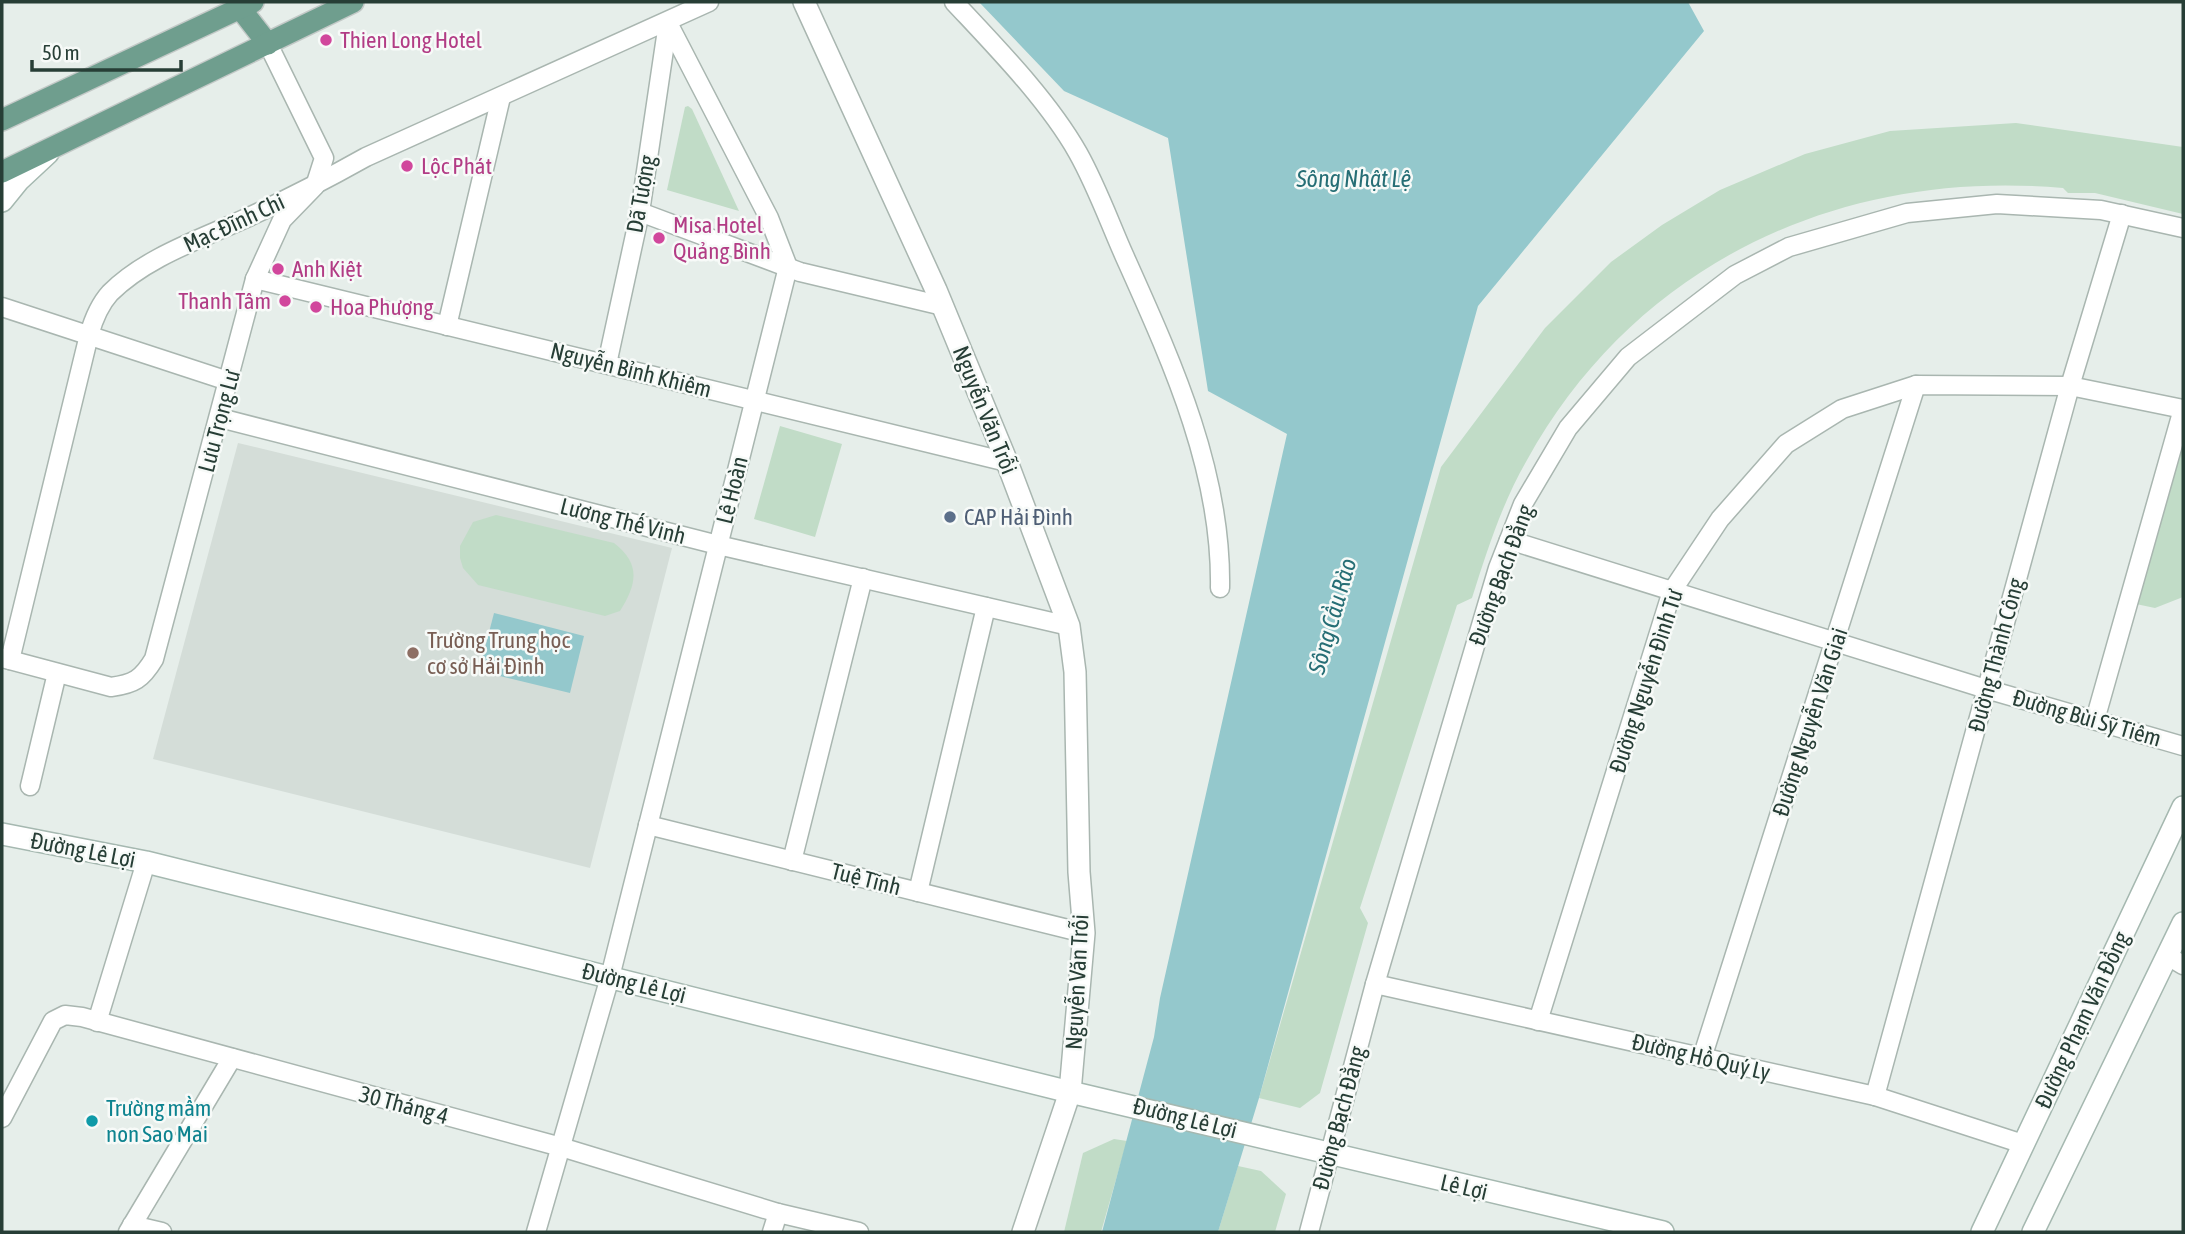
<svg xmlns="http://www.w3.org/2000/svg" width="2185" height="1234" viewBox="0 0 2185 1234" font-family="'Asap Condensed',sans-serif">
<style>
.built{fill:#d4ddd8}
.green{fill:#c1dcc7}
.water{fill:#94c8cc}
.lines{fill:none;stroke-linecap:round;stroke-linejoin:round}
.minor-casing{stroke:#a9b6b0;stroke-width:21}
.tertiary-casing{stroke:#a9b6b0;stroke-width:24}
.secondary-casing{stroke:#a5b8b0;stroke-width:24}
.primary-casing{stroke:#c3c9c7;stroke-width:24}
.minor{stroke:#fff;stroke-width:18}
.tertiary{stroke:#fff;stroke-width:21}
.secondary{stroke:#fff;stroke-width:21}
.primary{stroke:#6f9e8e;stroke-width:21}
.hotel-dot{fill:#d1479c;stroke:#f7faf8;stroke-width:2.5}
.service-dot{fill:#5c6f8a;stroke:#f7faf8;stroke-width:2.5}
.education-dot{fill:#8d6e63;stroke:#f7faf8;stroke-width:2.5}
.culture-dot{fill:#0f9aa8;stroke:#f7faf8;stroke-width:2.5}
.labels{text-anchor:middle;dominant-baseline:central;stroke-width:5;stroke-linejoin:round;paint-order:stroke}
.hotel-label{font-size:23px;fill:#b23c85;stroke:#f7faf8;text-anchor:start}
.street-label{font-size:23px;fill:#273e36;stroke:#f7faf8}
.service-label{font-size:23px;fill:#4e5e75;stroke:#f7faf8;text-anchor:start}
.education-label{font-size:23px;fill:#785e54;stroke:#f7faf8;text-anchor:start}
.culture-label{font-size:23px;fill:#0d838f;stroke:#f7faf8;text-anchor:start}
.water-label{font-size:24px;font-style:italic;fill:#266e75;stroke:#f7faf8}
</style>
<rect width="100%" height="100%" fill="#e6eeea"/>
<polygon class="built" points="238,443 672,548 590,868 153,759"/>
<g class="green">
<polygon points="688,106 692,109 739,211 667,190 685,107"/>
<path d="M2016 123 2183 147V214L2095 193H2068L2063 188C1841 168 1636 263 1527 460 1502 503 1487 551 1472 598L1457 605 1360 908 1368 923 1320 1093 1300 1108 1259 1098 1441 467 1545 328 1611 262 1662 225 1720 190 1805 154 1890 131Z"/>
<polygon points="780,426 842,444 815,537 754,519"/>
<polygon points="2183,444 2183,597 2155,608 2136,604"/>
<path d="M496 515 614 543C641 564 637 584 620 611L605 616 478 585 463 568 460 558V546L473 522Z"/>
<polygon points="1114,1139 1127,1141 1101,1232 1064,1232 1083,1153"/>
<polygon points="1238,1166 1261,1171 1286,1194 1275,1232 1218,1232"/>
</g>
<g class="water">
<polygon points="979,2 1688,2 1704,31 1478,306 1259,1098 1218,1232 1102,1232 1154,1037 1160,998 1287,434 1208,391 1168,138 1064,91"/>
<polygon points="494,613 584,636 570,693 479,671"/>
</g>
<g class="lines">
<g class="minor-casing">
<g id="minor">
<path d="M954 2C996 47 1048 100 1078 153 1096 185 1109 221 1124 255 1171 360 1222 470 1220 588"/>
<polyline points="640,212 800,272 943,306"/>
<polyline points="255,279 1007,462"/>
<polyline points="2,307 228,381"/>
<polyline points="447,326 501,97"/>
<polyline points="607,364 640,212 668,23"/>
<polyline points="220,418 718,545 1069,626"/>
<polyline points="1509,540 1986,689 2183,746"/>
<path d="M2 658 111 687C134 684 142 679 154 659L255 279 282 220 315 186 324 158 268 44"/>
<path d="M10 660 89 335C93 321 100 304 110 293 145 258 198 240 242 220 284 201 325 180 366 157L709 2"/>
<polyline points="2095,720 2183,409"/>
<polyline points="30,786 57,673"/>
<polyline points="648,825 1084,933"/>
<polyline points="792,861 863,578"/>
<polyline points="918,892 986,607"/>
<polyline points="2168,956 2183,965"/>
<polyline points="1375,984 1875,1096 2023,1144"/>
<polyline points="1538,1021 1672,591 1720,519 1786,444 1842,409 1916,385 2070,386 2183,409"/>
<polyline points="97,1022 146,862"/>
<polyline points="1702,1058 1916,385"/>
<polyline points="1875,1096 2070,386 2122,214"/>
<polyline points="2,1118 53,1021 65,1015 82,1017 561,1147 778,1213 859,1232"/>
<polyline points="132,1225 162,1232"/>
<polyline points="128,1232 232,1058"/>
<polyline points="536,1232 610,977 788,267 769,218 668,23"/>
<polyline points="772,1232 778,1213"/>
<polyline points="1309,1232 1375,984 1498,568 1523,504 1568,428 1628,357 1735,275 1789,247 1907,213 1997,204 2101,210 2183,228"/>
</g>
</g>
<g class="tertiary-casing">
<polyline id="tertiary" points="804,2 936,290 1007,462 1069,626 1075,672 1079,872 1084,933 1070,1092 1023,1232"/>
</g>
<g class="secondary-casing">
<g id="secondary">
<polyline points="2,201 19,180 48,153"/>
<polyline points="2,834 146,862 1070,1092 1663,1232"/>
<polyline points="1982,1232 2183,807"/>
<polyline points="2033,1232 2183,923"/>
</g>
</g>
<g class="primary-casing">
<g id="primary">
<polyline points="240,8 268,44"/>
<polyline points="2,120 253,2"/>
<polyline points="2,172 353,2"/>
</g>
</g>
<use href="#minor" class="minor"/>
<use href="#tertiary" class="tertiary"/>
<use href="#secondary" class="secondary"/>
<use href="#primary" class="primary"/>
</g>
<g class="hotel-dot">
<circle cx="326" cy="40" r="7"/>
<circle cx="407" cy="166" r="7"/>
<circle cx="659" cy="238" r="7"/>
<circle cx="278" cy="269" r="7"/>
<circle cx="285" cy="301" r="7"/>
<circle cx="316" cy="307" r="7"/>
</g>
<circle class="service-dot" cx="950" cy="517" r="7"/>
<circle class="education-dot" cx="413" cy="653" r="7"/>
<circle class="culture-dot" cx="92" cy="1121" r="7"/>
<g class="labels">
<g class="hotel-label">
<text x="340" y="40">Thien Long Hotel</text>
<text x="421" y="166">Lộc Phát</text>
<text x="673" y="225">Misa Hotel<tspan x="673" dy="26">Quảng Bình</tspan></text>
<text x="292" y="269">Anh Kiệt</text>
<text x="271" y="301" text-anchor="end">Thanh Tâm</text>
<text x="330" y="307">Hoa Phượng</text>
</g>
<g class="street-label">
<text transform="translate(641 194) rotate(-80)">Dã Tượng</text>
<text transform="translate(234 223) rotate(-25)">Mạc Đĩnh Chi</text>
<text transform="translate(631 370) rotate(14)">Nguyễn Bỉnh Khiêm</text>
<text transform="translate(985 410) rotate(68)">Nguyễn Văn Trỗi</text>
<text transform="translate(219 421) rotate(-75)">Lưu Trọng Lư</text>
<text transform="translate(732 490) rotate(-76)">Lê Hoàn</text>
<text transform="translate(623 521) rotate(14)">Lương Thế Vinh</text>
<text transform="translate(1501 575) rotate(-70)">Đường Bạch Đằng</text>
<text transform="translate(1996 655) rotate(-75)">Đường Thành Công</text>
<text transform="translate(1646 681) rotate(-72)">Đường Nguyễn Đình Tư</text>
<text transform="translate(2087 718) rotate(16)">Đường Bùi Sỹ Tiêm</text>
<text transform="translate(1810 722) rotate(-72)">Đường Nguyễn Văn Giai</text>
<text transform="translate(83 850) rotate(11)">Đường Lê Lợi</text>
<text transform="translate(866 879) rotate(14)">Tuệ Tĩnh</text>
<text transform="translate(1077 982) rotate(-87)">Nguyễn Văn Trỗi</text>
<text transform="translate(634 983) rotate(14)">Đường Lê Lợi</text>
<text transform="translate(2082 1020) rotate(-65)">Đường Phạm Văn Đồng</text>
<text transform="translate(1701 1057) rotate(13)">Đường Hồ Quý Ly</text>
<text transform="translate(404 1105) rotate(15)">30 Tháng 4</text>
<text transform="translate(1185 1118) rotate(14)">Đường Lê Lợi</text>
<text transform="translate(1339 1118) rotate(-75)">Đường Bạch Đằng</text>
<text transform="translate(1464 1187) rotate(13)">Lê Lợi</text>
</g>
<g class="service-label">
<text x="964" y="517">CAP Hải Đình</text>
</g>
<g class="education-label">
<text x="427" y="640">Trường Trung học<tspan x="427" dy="26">cơ sở Hải Đình</tspan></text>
</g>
<g class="culture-label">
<text x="106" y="1108">Trường mầm<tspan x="106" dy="26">non Sao Mai</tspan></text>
</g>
<g class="water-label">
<text x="1354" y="178">Sông Nhật Lệ</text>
<text transform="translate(1332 616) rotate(-74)">Sông Cầu Rào</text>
</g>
</g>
<rect width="2185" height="1234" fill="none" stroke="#273e36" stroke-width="7"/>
<path d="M32 60v10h149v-10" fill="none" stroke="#273e36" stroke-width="3.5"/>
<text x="42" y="60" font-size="21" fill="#273e36" stroke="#f7faf8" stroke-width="5" paint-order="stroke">50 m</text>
</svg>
